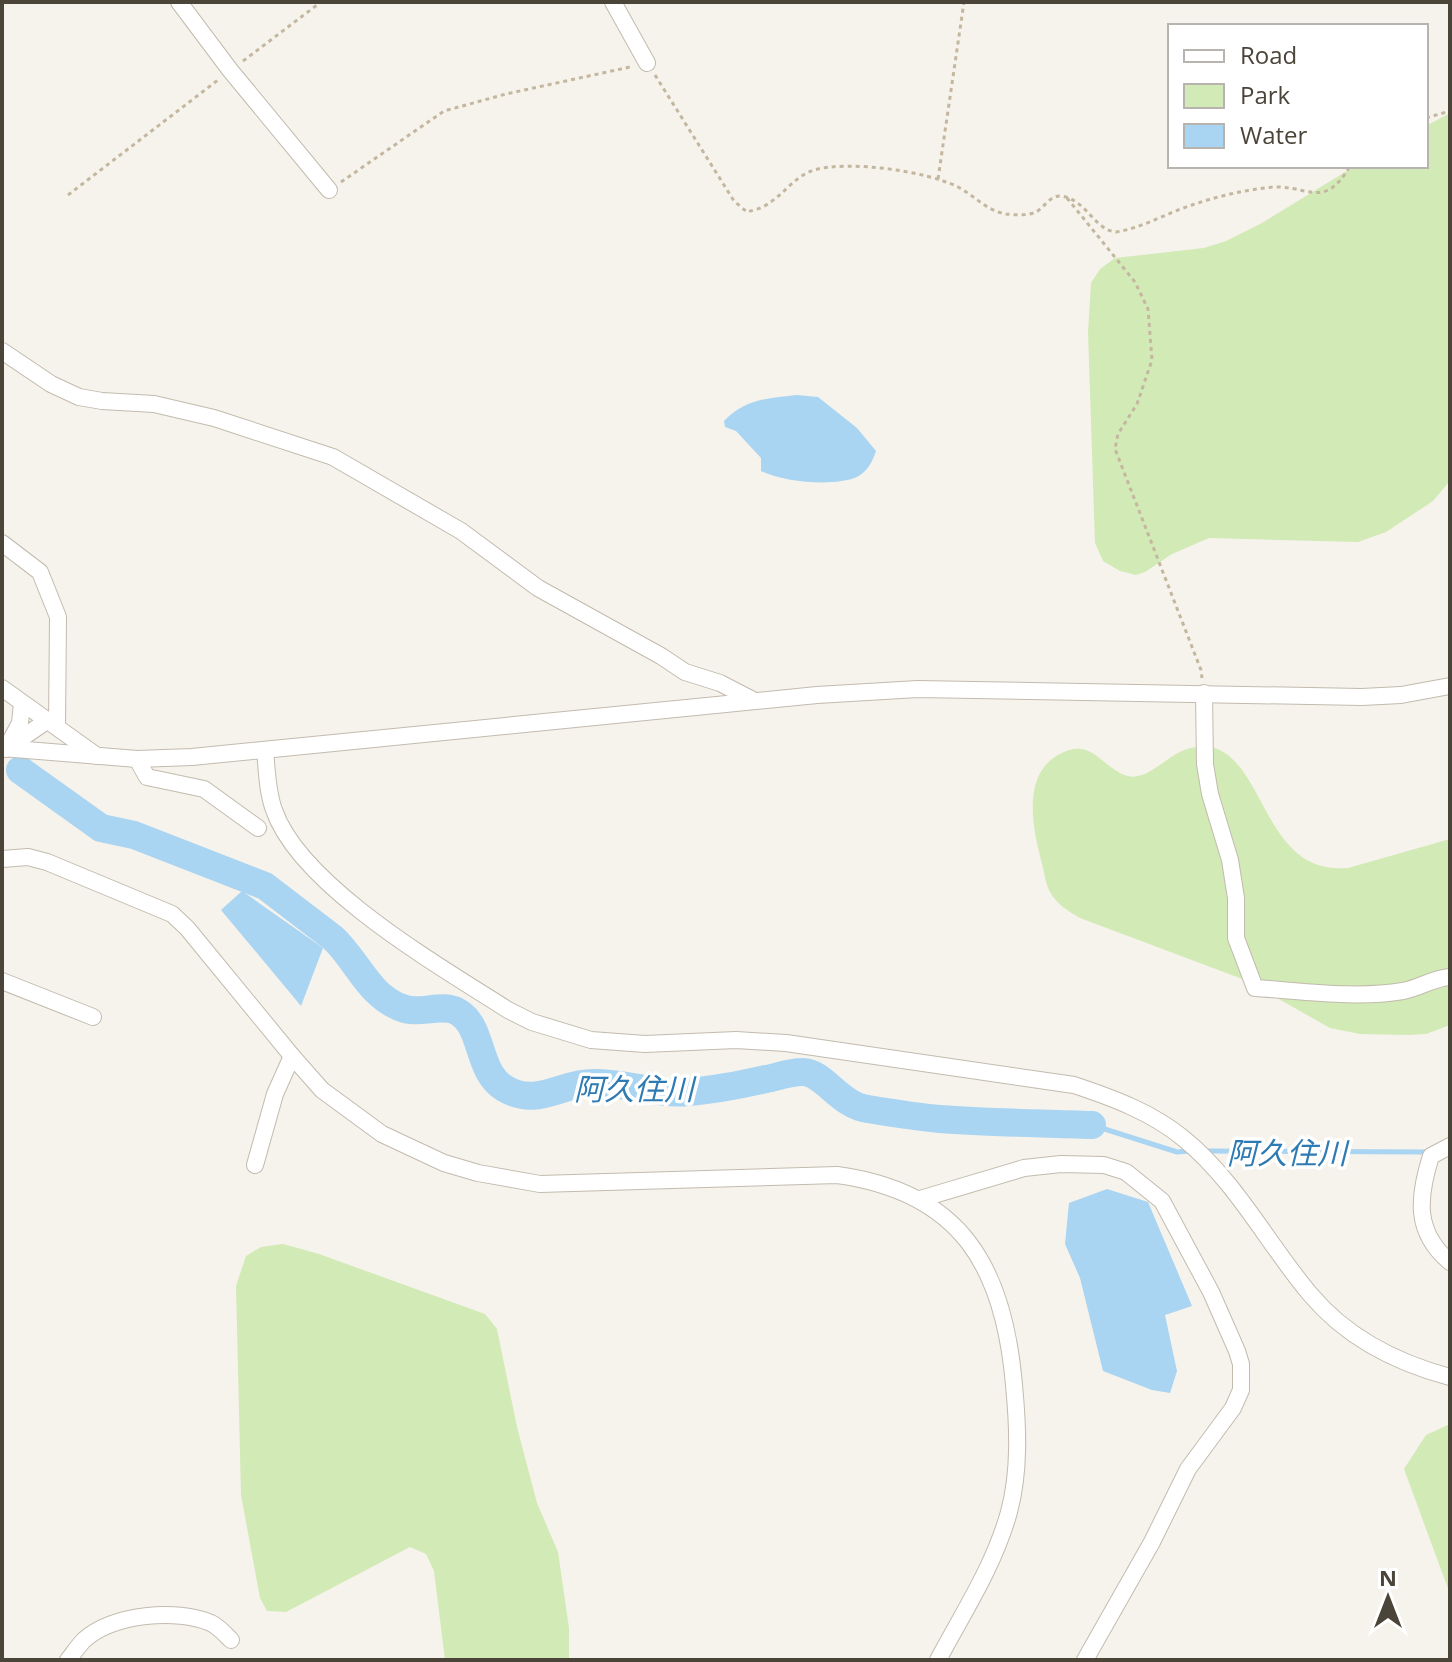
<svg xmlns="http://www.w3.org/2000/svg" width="1452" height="1662" viewBox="0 0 1452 1662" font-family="'Open Sans','Noto Sans JP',sans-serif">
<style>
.green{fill:#d2eab5}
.water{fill:#a9d4f2}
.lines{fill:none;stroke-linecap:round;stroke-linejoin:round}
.stream{stroke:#a9d4f2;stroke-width:5}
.river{stroke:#a9d4f2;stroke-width:28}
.minor-casing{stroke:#c2bbae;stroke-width:18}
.path{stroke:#c4b79f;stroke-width:3;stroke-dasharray:4 4;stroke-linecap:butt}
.minor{stroke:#fff;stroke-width:16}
.labels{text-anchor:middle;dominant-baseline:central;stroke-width:7;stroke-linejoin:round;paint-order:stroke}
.water-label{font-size:30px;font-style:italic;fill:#2e7ab2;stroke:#fff}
</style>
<rect width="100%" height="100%" fill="#f6f3ec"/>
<g class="green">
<polygon points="1450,113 1449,482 1433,501 1386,532 1358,542 1209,538 1172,554 1145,572 1136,575 1120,571 1103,561 1095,543 1088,332 1091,283 1100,269 1115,258 1204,248 1226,241 1262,223 1355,166 1426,166 1426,126"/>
<path d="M1205 746C1267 752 1260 876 1348 868L1450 839V1025L1426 1034 1408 1035 1360 1034 1330 1028 1245 980 1080 918C1068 911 1056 904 1049 890 1045 881 1044 870 1041 860 1032 825 1021 770 1064 752 1093 739 1104 770 1128 776 1148 781 1167 755 1187 749 1193 747 1200 747 1205 746Z"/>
<polygon points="283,1244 319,1254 485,1314 497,1329 517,1427 537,1503 558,1552 569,1628 569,1660 445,1660 434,1571 426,1554 410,1547 286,1612 267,1611 260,1598 241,1495 236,1286 246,1256 261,1247"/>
<polygon points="1450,1424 1450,1594 1404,1469 1426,1435"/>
</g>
<g class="water">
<path d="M797 395 818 397 857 428 876 451C873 461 867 472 857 477 834 487 783 482 761 471V458L736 431 725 427 724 421C745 399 769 398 797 395Z"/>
<polygon points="242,891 323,948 301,1006 221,910"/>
<polygon points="1107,1189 1148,1202 1192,1306 1165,1315 1177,1371 1170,1393 1152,1390 1103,1371 1080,1278 1065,1244 1069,1203"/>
</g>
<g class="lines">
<g class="stream">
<polyline points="1092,1125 1177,1152 1189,1151"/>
<polyline points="1203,1151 1429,1152"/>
</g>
<path class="river" d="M20 770 101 828 134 835 265 886 333 938C358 961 369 998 405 1009 422 1014 443 1003 458 1012 484 1027 476 1070 504 1088 536 1108 561 1083 592 1083 624 1082 657 1095 688 1092 715 1090 740 1085 766 1079 777 1077 790 1072 802 1072 823 1071 840 1106 868 1109 892 1113 916 1117 940 1119 990 1123 1041 1123 1092 1125"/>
<g class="minor-casing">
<g id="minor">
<polyline points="179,2 230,70 329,190"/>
<polyline points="613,2 647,63"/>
<polyline points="2,351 51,384 79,397 102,401 154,404 214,418 333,457 461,531 538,588 661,656 685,672 720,683 753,700"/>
<polyline points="2,543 40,572 58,617 57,726"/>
<polyline points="2,688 97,756"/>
<path d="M1204 693 1205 764 1210 794 1230 860 1236 898V938L1255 988C1303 991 1355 999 1403 991 1420 988 1433 978 1450 977"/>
<polyline points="7,747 20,723 22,703"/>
<polyline points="2,748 137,759 192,757 817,695 918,689 1362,697 1401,695 1450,686"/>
<polyline points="6,749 48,720"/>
<path d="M265 750C267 770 267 791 274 810 300 886 441 967 508 1010L532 1022 591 1040 645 1044 736 1040 786 1043 1074 1085C1113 1098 1151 1112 1183 1138 1236 1181 1267 1243 1310 1294 1346 1337 1397 1363 1450 1377"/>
<polyline points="137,759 147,777 204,789 258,828"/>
<path d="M2 859 28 857 47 862 172 914 187 928 292 1056 322 1090 382 1134 444 1163 478 1173 540 1184 837 1175C962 1192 1004 1268 1014 1385 1018 1427 1020 1471 1009 1512 994 1566 964 1611 938 1660"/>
<polyline points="2,981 93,1017"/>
<path d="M1450 1146 1431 1156C1418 1197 1414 1232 1450 1262"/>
<polyline points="255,1165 275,1094 292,1056"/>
<polyline points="920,1199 1024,1168 1061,1164 1104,1165 1126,1172 1162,1201 1211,1292 1237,1351 1241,1364 1241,1390 1233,1408 1188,1469 1152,1542 1085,1660"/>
<path d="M68 1660C73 1654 78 1646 84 1640 113 1614 177 1608 211 1623 219 1627 225 1634 231 1640"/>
</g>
</g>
<g class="path">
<polyline points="243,61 321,2"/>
<path d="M655 75 734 201 747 212C754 210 763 208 769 203 785 193 795 176 814 170 849 160 926 171 958 187 975 196 987 211 1006 214 1015 215 1028 216 1036 212 1045 207 1050 195 1061 196 1086 199 1094 230 1116 232 1142 228 1167 213 1192 205 1215 197 1240 191 1265 188 1306 181 1322 214 1350 166"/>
<polyline points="1426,118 1450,111"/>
<polyline points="938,179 964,2"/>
<polyline points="341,182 444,111 506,94 630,67"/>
<polyline points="68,195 218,80"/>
<polyline points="1067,198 1135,282 1148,309 1152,360 1137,404 1118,434 1115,449 1201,670 1202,678"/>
</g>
<use href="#minor" class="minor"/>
</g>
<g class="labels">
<g class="water-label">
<text x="634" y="1088">阿久住川</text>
<text x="1287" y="1152">阿久住川</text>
</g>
</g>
<rect width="1452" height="1662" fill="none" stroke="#4b4439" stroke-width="8"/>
<rect x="1168" y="24" width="260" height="144" fill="#ffffff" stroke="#b7b4b0" stroke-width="2"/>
<rect x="1184" y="50" width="40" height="12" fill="#ffffff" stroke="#b7b4b0" stroke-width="2"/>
<text x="1240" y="64" font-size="24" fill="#4b4439">Road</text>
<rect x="1184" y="84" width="40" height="24" fill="#d2eab5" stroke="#b7b4b0" stroke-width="2"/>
<text x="1240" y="104" font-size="24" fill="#4b4439">Park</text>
<rect x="1184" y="124" width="40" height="24" fill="#a9d4f2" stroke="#b7b4b0" stroke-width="2"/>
<text x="1240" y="144" font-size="24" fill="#4b4439">Water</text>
<g transform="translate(1388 1598)" stroke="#ffffff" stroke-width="6" paint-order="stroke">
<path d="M0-6L14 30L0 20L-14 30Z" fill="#4b4439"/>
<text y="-12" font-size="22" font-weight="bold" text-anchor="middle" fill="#4b4439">N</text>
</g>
</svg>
